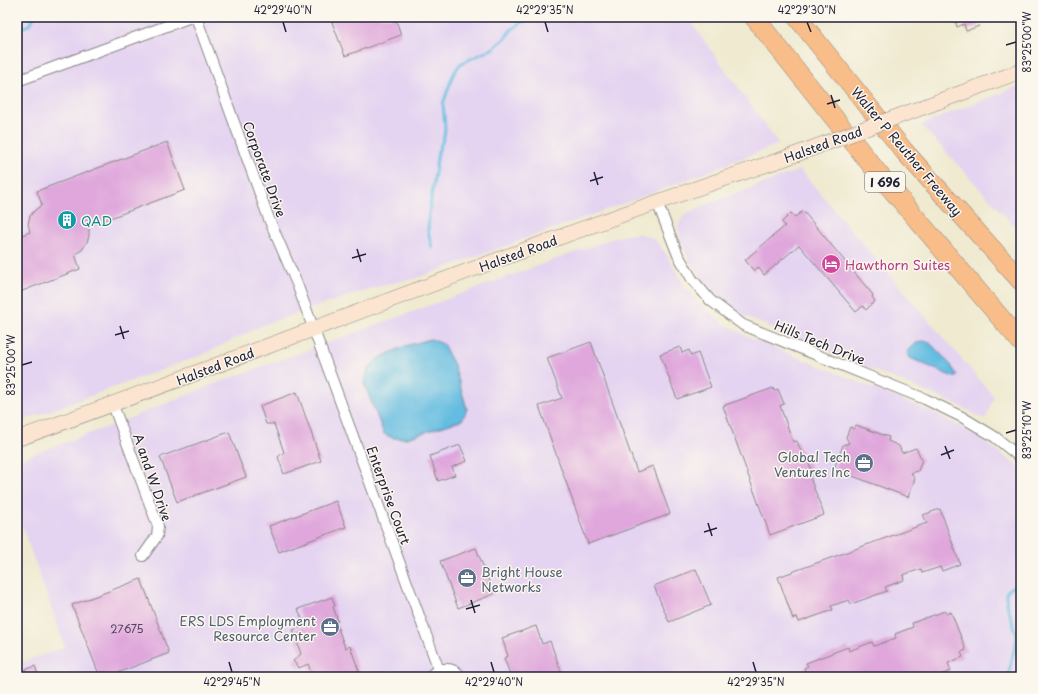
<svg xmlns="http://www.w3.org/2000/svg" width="1038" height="694" viewBox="0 0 1038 694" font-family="'Playpen Sans',sans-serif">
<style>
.built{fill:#e4d3f1}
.water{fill:#64bce1;stroke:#436f8e}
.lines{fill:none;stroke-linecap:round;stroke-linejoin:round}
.stream{stroke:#64bce1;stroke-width:3}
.building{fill:#dfa7dc}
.street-casing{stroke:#888686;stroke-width:12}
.secondary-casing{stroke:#888686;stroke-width:16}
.highway-casing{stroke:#888686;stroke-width:20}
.street{stroke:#fff;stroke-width:10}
.secondary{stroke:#fce5d0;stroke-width:15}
.highway{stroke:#f8bd89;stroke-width:19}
.secondary-bridge-casing{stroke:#888686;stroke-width:16;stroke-linecap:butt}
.secondary-bridge{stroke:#fce5d0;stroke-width:15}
.ticks{fill:none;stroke:#22223b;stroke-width:1.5}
.labels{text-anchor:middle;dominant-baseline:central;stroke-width:3;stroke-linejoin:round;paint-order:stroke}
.number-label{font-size:11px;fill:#514363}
.shield{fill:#fbf7ec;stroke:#636270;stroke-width:1}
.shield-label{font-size:12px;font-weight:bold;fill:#22223b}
.street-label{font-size:13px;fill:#22223b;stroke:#fbf7ec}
.culture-label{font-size:13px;fill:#0d838f;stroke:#fbf7ec;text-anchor:start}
.hotel-label{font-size:13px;fill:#b23c85;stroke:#fbf7ec;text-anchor:start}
.service-label{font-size:13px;fill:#4e5e75;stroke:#fbf7ec;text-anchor:end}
.neatline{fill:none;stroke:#22223b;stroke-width:1.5}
.ticks-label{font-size:10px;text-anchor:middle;fill:#22223b}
</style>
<rect width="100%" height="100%" fill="#fbf7ec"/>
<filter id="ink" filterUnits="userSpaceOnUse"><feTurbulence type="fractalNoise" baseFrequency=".025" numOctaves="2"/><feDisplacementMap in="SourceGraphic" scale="8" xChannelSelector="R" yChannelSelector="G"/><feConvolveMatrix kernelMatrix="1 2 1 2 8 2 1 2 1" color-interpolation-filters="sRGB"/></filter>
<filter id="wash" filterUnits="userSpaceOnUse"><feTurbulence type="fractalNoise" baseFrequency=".012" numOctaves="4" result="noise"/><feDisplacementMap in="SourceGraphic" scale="16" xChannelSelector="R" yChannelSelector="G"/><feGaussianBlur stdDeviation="0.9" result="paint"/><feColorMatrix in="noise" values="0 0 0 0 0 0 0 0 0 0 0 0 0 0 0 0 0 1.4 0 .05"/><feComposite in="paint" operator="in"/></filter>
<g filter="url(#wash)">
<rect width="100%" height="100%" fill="#efead0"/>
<g class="built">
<polygon points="17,17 687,17 779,144 647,195 458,263 416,278 393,283 369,289 263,325 204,354 17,423"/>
<polygon points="1021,85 1021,233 921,125"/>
<polygon points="800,170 994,397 985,420 958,405 758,322 738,313 717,296 701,278 691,263 680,239 678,226 684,215 705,205"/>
<polygon points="633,234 641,234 652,238 659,244 667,255 684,286 691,294 704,309 726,325 753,339 939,415 977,436 1021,469 1021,677 17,677 17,664 65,647 17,511 17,460 105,428 215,384 614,238"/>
</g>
<g class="water">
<polygon points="431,339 443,344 454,365 467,409 462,420 407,438 393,438 384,434 364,383 368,369 377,359 405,346"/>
<polygon points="923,341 929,342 950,364 957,375 956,377 953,377 908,357 907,352 916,343"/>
</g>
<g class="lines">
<g class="stream">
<polyline points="17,30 29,25 34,17"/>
<polyline points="432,248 428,231 429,213 438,152 444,137 445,128 443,104 453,75 460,64 494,48 505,38 511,30 522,22 543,17"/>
<polyline points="1008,677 1017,636 1007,604 1006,593 1010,588 1021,584 1020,581 1021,576"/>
</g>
</g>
<g id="blocks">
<g class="building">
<polygon points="330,17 395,17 401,35 345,56"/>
<polygon points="954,17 981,17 981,18 977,20 979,26 966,31 964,24 957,27"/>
<polygon points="167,142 185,190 89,226 89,236 87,242 82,250 75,254 80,269 17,293 17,237 30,232 28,224 30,216 35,210 42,205 37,191"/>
<polygon points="803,211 873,295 872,297 875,301 866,310 863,306 856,312 799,245 764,275 758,267 754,271 745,260 785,226 782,222 791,213 795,217"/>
<polygon points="591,342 637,472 653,466 670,514 588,544 539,406 562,398 547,358"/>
<polygon points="680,347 682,353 689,350 691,356 698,353 711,387 677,399 660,354"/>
<polygon points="773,388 774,391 778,389 784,404 780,406 793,442 797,441 804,459 807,458 812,471 808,472 824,515 770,535 723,406"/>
<polygon points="297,392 321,461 284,474 278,457 284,452 274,424 266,424 260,406"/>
<polygon points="856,425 889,437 888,441 899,446 902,453 916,448 922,460 918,471 911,473 915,479 908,497 834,469 843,445 849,443 846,437 850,427 854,429"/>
<polygon points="229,432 246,477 177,502 160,457"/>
<polygon points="460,445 467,461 452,467 455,475 438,481 430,456"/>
<polygon points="336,501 346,527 279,552 269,526"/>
<polygon points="940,509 960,564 942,571 940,567 922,573 921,569 903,575 904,580 885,587 887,591 851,604 849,600 831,606 833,610 799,622 797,617 793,619 778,577 927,523 923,515"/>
<polygon points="476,548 494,594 458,608 440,561"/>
<polygon points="696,569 711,605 669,622 654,586"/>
<polygon points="141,579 169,653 107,677 100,677 72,605"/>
<polygon points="332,597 335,606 333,607 338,621 336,622 345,648 350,646 361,677 313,677 308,664 299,668 293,661 301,654 293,630 305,626 298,609"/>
<polygon points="945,611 946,614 951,612 966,650 961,652 963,657 948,663 951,671 935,677 807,677 804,668 808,666 806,663 848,647 849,651 872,642 874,646 896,638 895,634 913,627 912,623"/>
<polygon points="536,626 542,644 550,641 563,677 511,677 504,658 508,656 502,638"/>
<polygon points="35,666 39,677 17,677 17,673"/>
</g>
</g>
</g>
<g filter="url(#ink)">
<use href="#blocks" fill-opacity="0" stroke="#888686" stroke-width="1"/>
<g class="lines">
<g class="street-casing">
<g id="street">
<polyline points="196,17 269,219 297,284 439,670"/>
<polyline points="17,81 191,17"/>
<polyline points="657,202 678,255 692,279 710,300 743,325 925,399 962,417 995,437 1021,458"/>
<polyline points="113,405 158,526 157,536 143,556"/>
<path d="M430 677C437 666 454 666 461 677"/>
</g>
</g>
<g class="secondary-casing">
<g id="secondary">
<polyline points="937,102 1021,71"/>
<path d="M17 439C272 347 525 245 783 159"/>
</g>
</g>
<g class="highway-casing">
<g id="highway">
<polyline points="754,17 877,172 1021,342"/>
<polyline points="797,17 904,151 1021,281"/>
</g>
</g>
<use href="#street" class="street"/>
<use href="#secondary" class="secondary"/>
<use href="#highway" class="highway"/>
<g class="secondary-bridge-casing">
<polyline id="secondary-bridge" points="783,159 937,102"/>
</g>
<use href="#secondary-bridge" class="secondary-bridge"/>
</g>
</g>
<path class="ticks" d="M283 22 286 32M545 22 548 32M807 22 811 32M1006 45 1016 42M831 95 835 108M827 104 840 100M594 172 598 185M590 181 603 177M357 249 361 262M352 258 366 254M120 326 124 339M115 335 129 331M22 365 32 362M1006 433 1016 430M945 446 950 459M941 455 954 450M708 523 712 536M704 532 717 528M471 600 475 613M466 609 480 605M229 662 232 672M491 662 494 672M753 662 756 672"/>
<defs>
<g id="building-disc" transform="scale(1)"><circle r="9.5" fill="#0f9aa8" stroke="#fbf7ec"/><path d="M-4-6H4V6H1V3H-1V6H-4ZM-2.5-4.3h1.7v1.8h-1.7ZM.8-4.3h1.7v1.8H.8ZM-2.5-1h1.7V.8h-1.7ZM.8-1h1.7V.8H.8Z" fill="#fff"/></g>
<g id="hotel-disc" transform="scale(1)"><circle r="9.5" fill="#d1479c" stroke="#fbf7ec"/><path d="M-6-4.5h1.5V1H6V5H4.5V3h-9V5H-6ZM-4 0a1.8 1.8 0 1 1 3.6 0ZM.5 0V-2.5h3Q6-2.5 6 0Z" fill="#fff"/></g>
<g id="office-disc" transform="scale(1)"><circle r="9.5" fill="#5c6f8a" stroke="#fbf7ec"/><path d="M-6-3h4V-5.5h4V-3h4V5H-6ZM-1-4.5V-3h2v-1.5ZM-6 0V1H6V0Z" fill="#fff"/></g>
</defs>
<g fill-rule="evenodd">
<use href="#building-disc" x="67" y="220"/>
<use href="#hotel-disc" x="831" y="264"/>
<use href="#office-disc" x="864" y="463"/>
<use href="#office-disc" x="467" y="578"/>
<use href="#office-disc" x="330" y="627"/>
</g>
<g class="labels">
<g class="number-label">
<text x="127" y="628">27675</text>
</g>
<rect class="shield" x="865" y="172" width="40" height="20" rx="3"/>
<g class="shield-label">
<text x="885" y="182">I 696</text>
</g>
<g class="street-label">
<text transform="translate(823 144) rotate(-20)">Halsted Road</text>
<text transform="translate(907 151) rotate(50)">Walter P Reuther Freeway</text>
<text transform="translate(265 169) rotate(70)">Corporate Drive</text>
<text transform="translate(518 253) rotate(-20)">Halsted Road</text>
<text transform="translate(820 342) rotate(22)">Hills Tech Drive</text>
<text transform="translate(215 366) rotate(-21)">Halsted Road</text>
<text transform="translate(153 477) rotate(71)">A and W Drive</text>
<text transform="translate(389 495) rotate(70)">Enterprise Court</text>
</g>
<g class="culture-label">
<text x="81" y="220">QAD</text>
</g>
<g class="hotel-label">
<text x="845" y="264">Hawthorn Suites</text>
</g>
<g class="service-label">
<text x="850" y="456">Global Tech<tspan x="850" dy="15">Ventures Inc</tspan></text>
<text x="481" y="571" text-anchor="start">Bright House<tspan x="481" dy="15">Networks</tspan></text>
<text x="316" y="620">ERS LDS Employment<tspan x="316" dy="15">Resource Center</tspan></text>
</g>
</g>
<rect width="1038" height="694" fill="none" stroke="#fbf7ec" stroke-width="44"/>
<rect x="22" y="22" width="994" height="650" class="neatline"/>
<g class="ticks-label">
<text x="283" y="14">42°29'40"N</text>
<text x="545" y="14">42°29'35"N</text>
<text x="807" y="14">42°29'30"N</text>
<text transform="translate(1027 42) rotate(-90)" y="4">83°25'00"W</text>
<text transform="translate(11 365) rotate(-90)" y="4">83°25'00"W</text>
<text transform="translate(1027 430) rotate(-90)" y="4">83°25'10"W</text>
<text x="232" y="686">42°29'45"N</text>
<text x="494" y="686">42°29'40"N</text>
<text x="756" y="686">42°29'35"N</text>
</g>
</svg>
